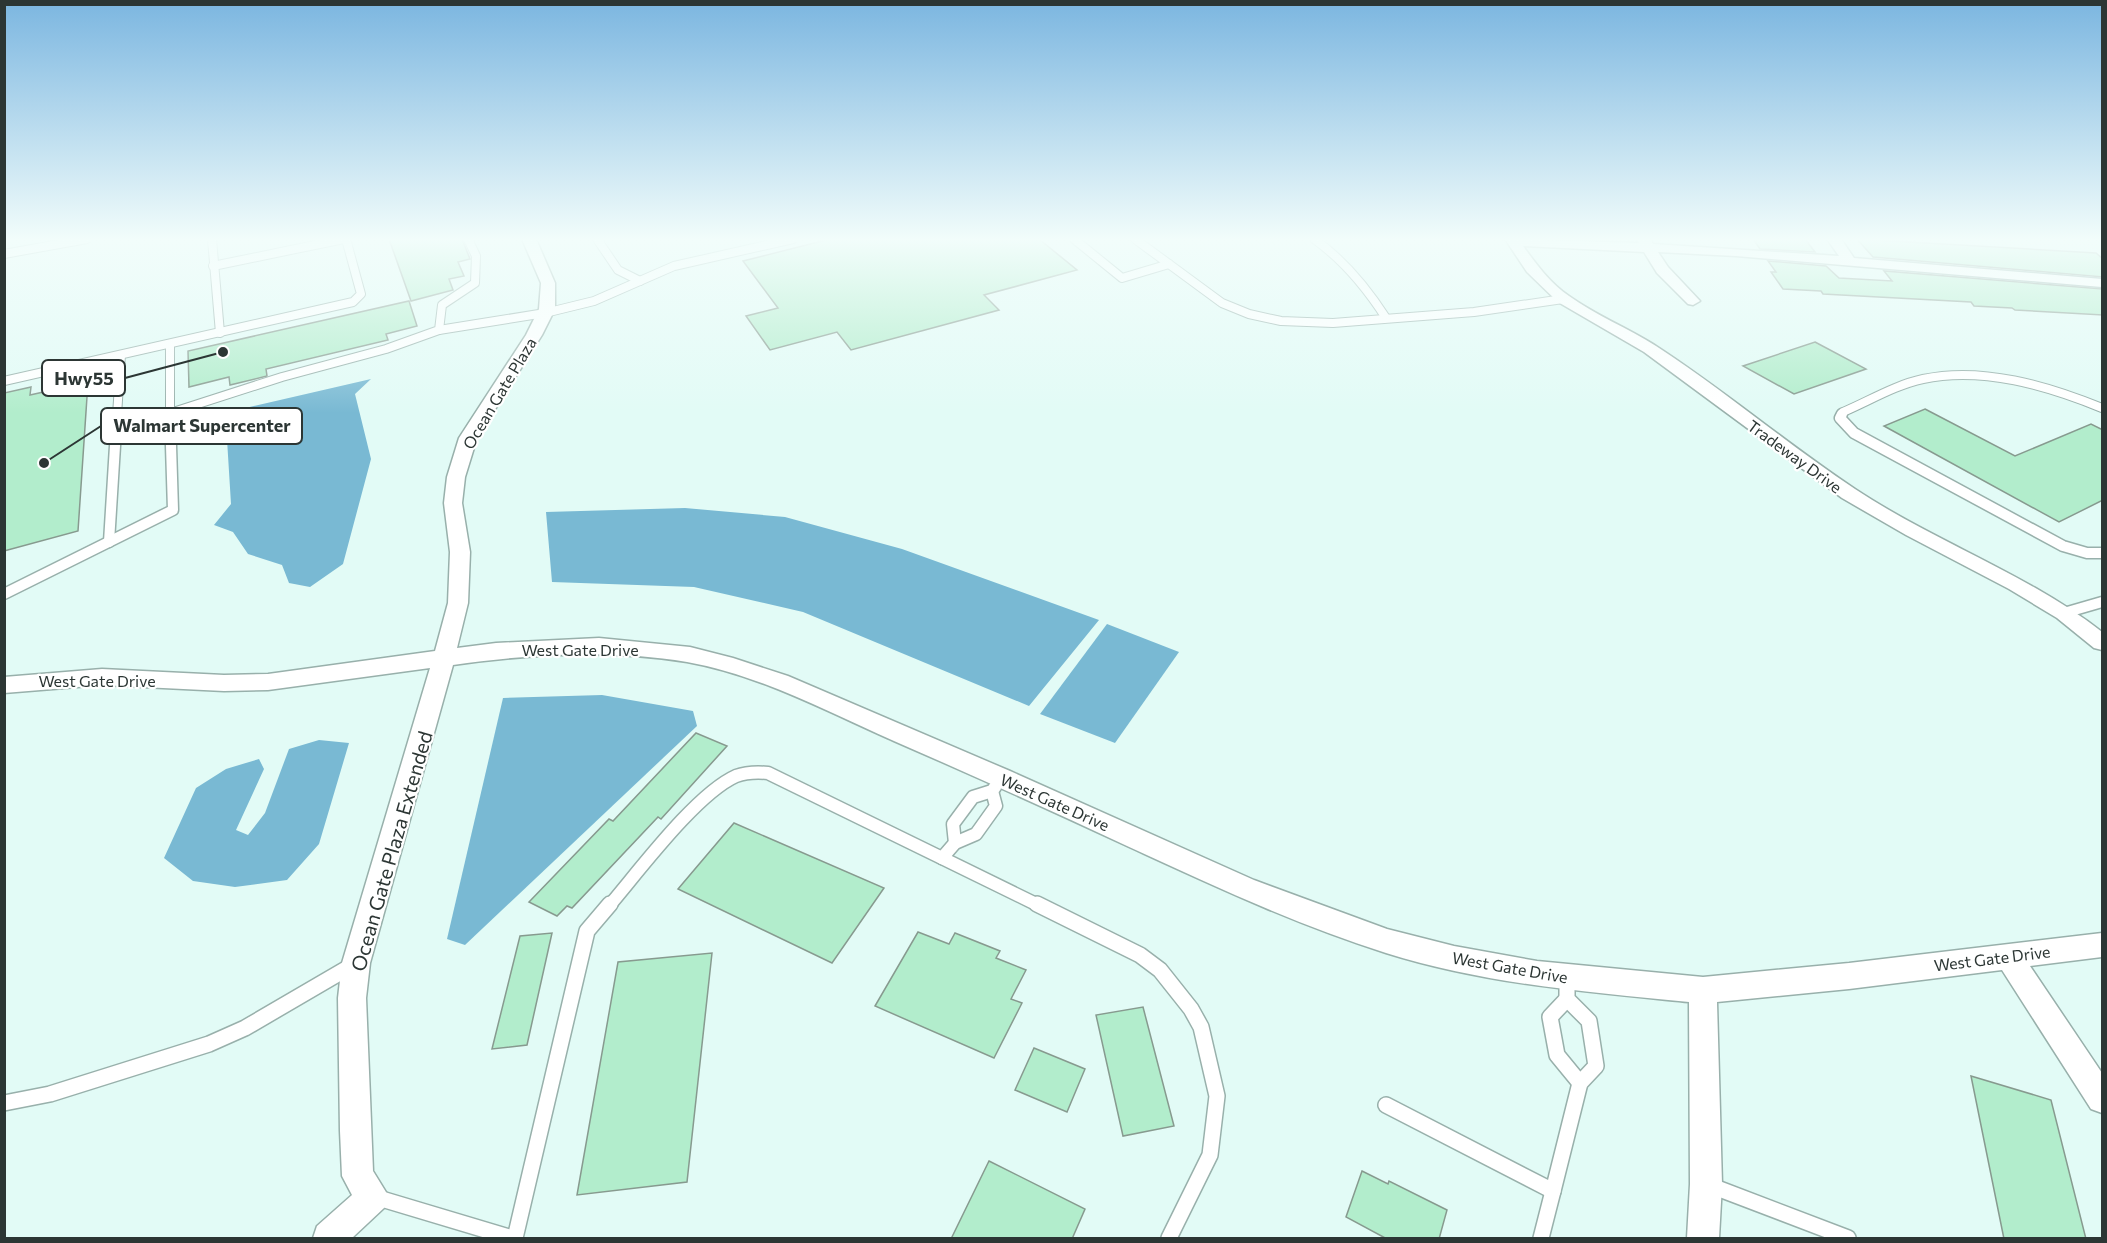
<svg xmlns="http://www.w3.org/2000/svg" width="2107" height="1243" viewBox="0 0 2107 1243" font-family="Commissioner,sans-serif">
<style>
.water{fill:#79b9d3}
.building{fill:#b2edcc;stroke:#879a8f;stroke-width:1.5}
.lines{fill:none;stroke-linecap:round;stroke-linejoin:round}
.service-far3-casing{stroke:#98b0ab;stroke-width:10}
.service-far2-casing{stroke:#98b0ab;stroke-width:13}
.service-far1-casing{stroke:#98b0ab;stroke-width:15}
.service-casing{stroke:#98b0ab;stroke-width:18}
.minor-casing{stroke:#98b0ab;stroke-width:3}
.service-far3{stroke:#fff;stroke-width:8}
.service-far2{stroke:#fff;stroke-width:10}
.service-far1{stroke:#fff;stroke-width:12}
.service{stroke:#fff;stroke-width:15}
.minor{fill:#fff;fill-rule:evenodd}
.labels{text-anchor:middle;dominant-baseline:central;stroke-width:4.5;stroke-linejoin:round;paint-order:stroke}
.street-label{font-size:16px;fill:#2c3634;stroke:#fff}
.near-street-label{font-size:20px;fill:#2c3634;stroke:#fff}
.leader{fill:none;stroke:#2c3634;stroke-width:2}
.callout-dot{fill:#2c3634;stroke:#fff;stroke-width:2}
.callout{fill:#fff;stroke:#2c3634;stroke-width:2}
.callout-label{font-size:18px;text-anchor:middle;font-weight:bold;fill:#2c3634}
</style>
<rect width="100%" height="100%" fill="#e2fbf6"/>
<g class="water">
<polygon points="371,379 355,394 371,459 343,564 310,587 289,583 282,565 248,554 233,532 214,525 231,504 226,423 241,409"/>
<polygon points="685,508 785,517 902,549 1099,620 1029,706 803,612 694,587 552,582 546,512"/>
<polygon points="1107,624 1179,652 1115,743 1040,714"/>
<polygon points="602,695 693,711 697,726 465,945 447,939 503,698"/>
<polygon points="319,740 349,743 319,844 287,880 235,887 193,881 164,858 196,788 226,769 259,759 264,769 236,830 248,835 265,813 289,749"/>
</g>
<g class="building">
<polygon points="389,239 462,239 470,259 458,262 464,276 449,279 453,290 411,301"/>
<polygon points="830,239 1039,239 1077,270 984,295 999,310 851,350 837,332 770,350 746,316 778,308 743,261"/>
<polygon points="1753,239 1805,239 1815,252 1760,249"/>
<polygon points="1857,239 2096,253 2103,259 2103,277 1873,257"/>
<polygon points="1768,261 1826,266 1839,278 1892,281 1884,271 2103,289 2103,315 2015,310 2012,308 1974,306 1971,302 1823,294 1821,291 1783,289 1771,272 1776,272"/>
<polygon points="409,301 417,326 386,334 388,340 266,369 267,376 230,385 229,377 189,387 188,351"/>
<polygon points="1815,342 1866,369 1794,394 1743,366"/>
<polygon points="88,382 78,531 4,551 4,393 31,387 30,395"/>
<polygon points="1925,409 2015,456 2091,424 2103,430 2103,500 2059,522 1884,426"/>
<polygon points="696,733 727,746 661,819 658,817 572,908 567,906 557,916 529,902 609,819 613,821"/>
<polygon points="734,823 884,888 832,963 678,889"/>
<polygon points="918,932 949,944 955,933 1000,951 996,958 1026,970 1011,999 1022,1003 994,1058 875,1006"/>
<polygon points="552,933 527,1045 492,1049 520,936"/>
<polygon points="712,953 687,1182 577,1195 618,962"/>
<polygon points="1143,1007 1174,1126 1123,1136 1096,1015"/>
<polygon points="1034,1048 1085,1069 1067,1112 1015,1090"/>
<polygon points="1971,1076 2051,1100 2086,1239 2004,1239"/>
<polygon points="989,1161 1085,1209 1072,1239 951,1239"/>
<polygon points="1362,1171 1388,1184 1389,1181 1447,1210 1439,1239 1387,1239 1346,1217"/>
</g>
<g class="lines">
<g class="service-far3-casing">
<g id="service-far3">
<polyline points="212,239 220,333"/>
<polyline points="597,239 618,270 640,281"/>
<polyline points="1074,239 1122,278 1169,264"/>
<polyline points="1135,239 1222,303 1249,314 1281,321 1333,323 1474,312 1563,299"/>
<path d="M1314 239C1344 260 1366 287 1386 318"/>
<polyline points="4,254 87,239"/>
<polyline points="213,266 344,239"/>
<polyline points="439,330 545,313 594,301 674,266 793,239"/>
<polyline points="170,344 170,413 282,377 386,349 439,330 442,305 475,283 476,256 468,239"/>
<polyline points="4,381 353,302 361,294 346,239"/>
<polyline points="170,413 170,415"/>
<polyline points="117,415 121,355"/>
<path d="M1841 415 1843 412C1869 401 1895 385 1923 379 1982 366 2048 386 2102 408"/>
</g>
</g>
<g class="service-far2-casing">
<g id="service-far2">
<polyline points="1842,414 1840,418 1854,433 2063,546 2087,553 2102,553"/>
<polyline points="109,542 117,414"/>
<polyline points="4,594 173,510 170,414"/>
<polyline points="2064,613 2102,602"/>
</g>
</g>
<g class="service-far1-casing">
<g id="service-far1">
<polyline points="955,843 953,824 973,797 992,791 995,787"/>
<polyline points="942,858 1040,906"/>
<path d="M609 906C639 871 696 794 736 776 747 772 757 772 768 773L942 858 955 843 976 834 996 806 992 791"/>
</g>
</g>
<g class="service-casing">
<g id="service">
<polyline points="1037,904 1140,955 1160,970 1191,1009 1201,1027 1217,1096 1210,1155 1169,1238"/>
<polyline points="1567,999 1550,1017 1557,1055 1580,1083"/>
<polyline points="4,1103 50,1094 209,1044 245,1028 353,965"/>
<polyline points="1386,1105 1553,1191 1580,1083 1596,1066 1589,1021 1567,999 1567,977"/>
<polyline points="1709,1185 1848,1238"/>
<polyline points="375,1197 512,1238"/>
<polyline points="515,1238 587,931 610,904"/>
<polyline points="1541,1238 1553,1191"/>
</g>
</g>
<g class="minor-casing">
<g id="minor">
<path d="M522 239H536L555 283V309L542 335 477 438 465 477 462 503 470 552 468 603 457 648 496 643 599 638 690 647 733 658 788 676 1010 771 1254 880 1387 929 1454 946 1537 961 1703 977 1849 963 2102 933V957L2030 966 2102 1073V1113L2091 1109 2002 970 1849 989 1717 1002 1722 1184 1719 1238H1687L1690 1184 1689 1002C1587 992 1485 984 1386 953 1297 925 1212 885 1127 846 1050 810 972 775 894 741 828 712 760 675 687 662 610 649 530 654 453 665L370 963 366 998 373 1171 389 1197 384 1208 352 1238H313L317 1226 352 1195 342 1176 340 1131 338 998 342 963 430 668 268 690 224 691 102 685 4 693V677L102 669 224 675 268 674 435 651 448 603 450 552 444 503 447 477 459 438 526 335 539 309 541 283Z"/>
<path d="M1505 239 1639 243 1636 239H1650L1653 244 1839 256 1827 239H1841L1854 258 2102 279V287L1736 256 1658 252 1668 267 1700 301 1693 305 1688 304 1657 273 1644 252 1523 246C1536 264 1550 283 1569 296 1595 315 1628 328 1656 346 1724 390 1787 444 1855 489 1935 542 2026 573 2102 632V650L2094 648 2057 618 2009 589 1906 535 1842 498 1644 352 1558 302 1527 272Z"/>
</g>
</g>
<use href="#service-far3" class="service-far3"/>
<use href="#service-far2" class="service-far2"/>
<use href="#service-far1" class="service-far1"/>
<use href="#service" class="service"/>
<use href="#minor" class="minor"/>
</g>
<linearGradient id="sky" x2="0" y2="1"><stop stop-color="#7bb6e0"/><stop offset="0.58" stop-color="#f2fdfb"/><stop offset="1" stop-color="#f2fdfb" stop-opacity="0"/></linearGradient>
<rect width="2107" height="413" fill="url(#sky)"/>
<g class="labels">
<g class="street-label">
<text transform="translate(499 393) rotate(-59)">Ocean Gate Plaza</text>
<text transform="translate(1795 456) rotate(36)">Tradeway Drive</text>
<text x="580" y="649">West Gate Drive</text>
<text x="97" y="680">West Gate Drive</text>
<text transform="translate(1055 802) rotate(24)">West Gate Drive</text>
<text transform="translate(1992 958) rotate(-7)">West Gate Drive</text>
<text transform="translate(1510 967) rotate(10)">West Gate Drive</text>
</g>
<g class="near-street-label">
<text transform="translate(391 851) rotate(-74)">Ocean Gate Plaza Extended</text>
</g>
</g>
<path class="leader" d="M223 352L125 378M44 463L101 426"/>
<g class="callout-dot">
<circle cx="223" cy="352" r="6"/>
<circle cx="44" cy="463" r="6"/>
</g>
<g class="callout">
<rect x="42" y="360" width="83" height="36" rx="6"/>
<rect x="101" y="408" width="201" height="36" rx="6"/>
</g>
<g class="callout-label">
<text x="84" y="385">Hwy55</text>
<text x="202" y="432">Walmart Supercenter</text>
</g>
<rect width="2107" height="1243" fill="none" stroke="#2c3634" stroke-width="12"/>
</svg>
